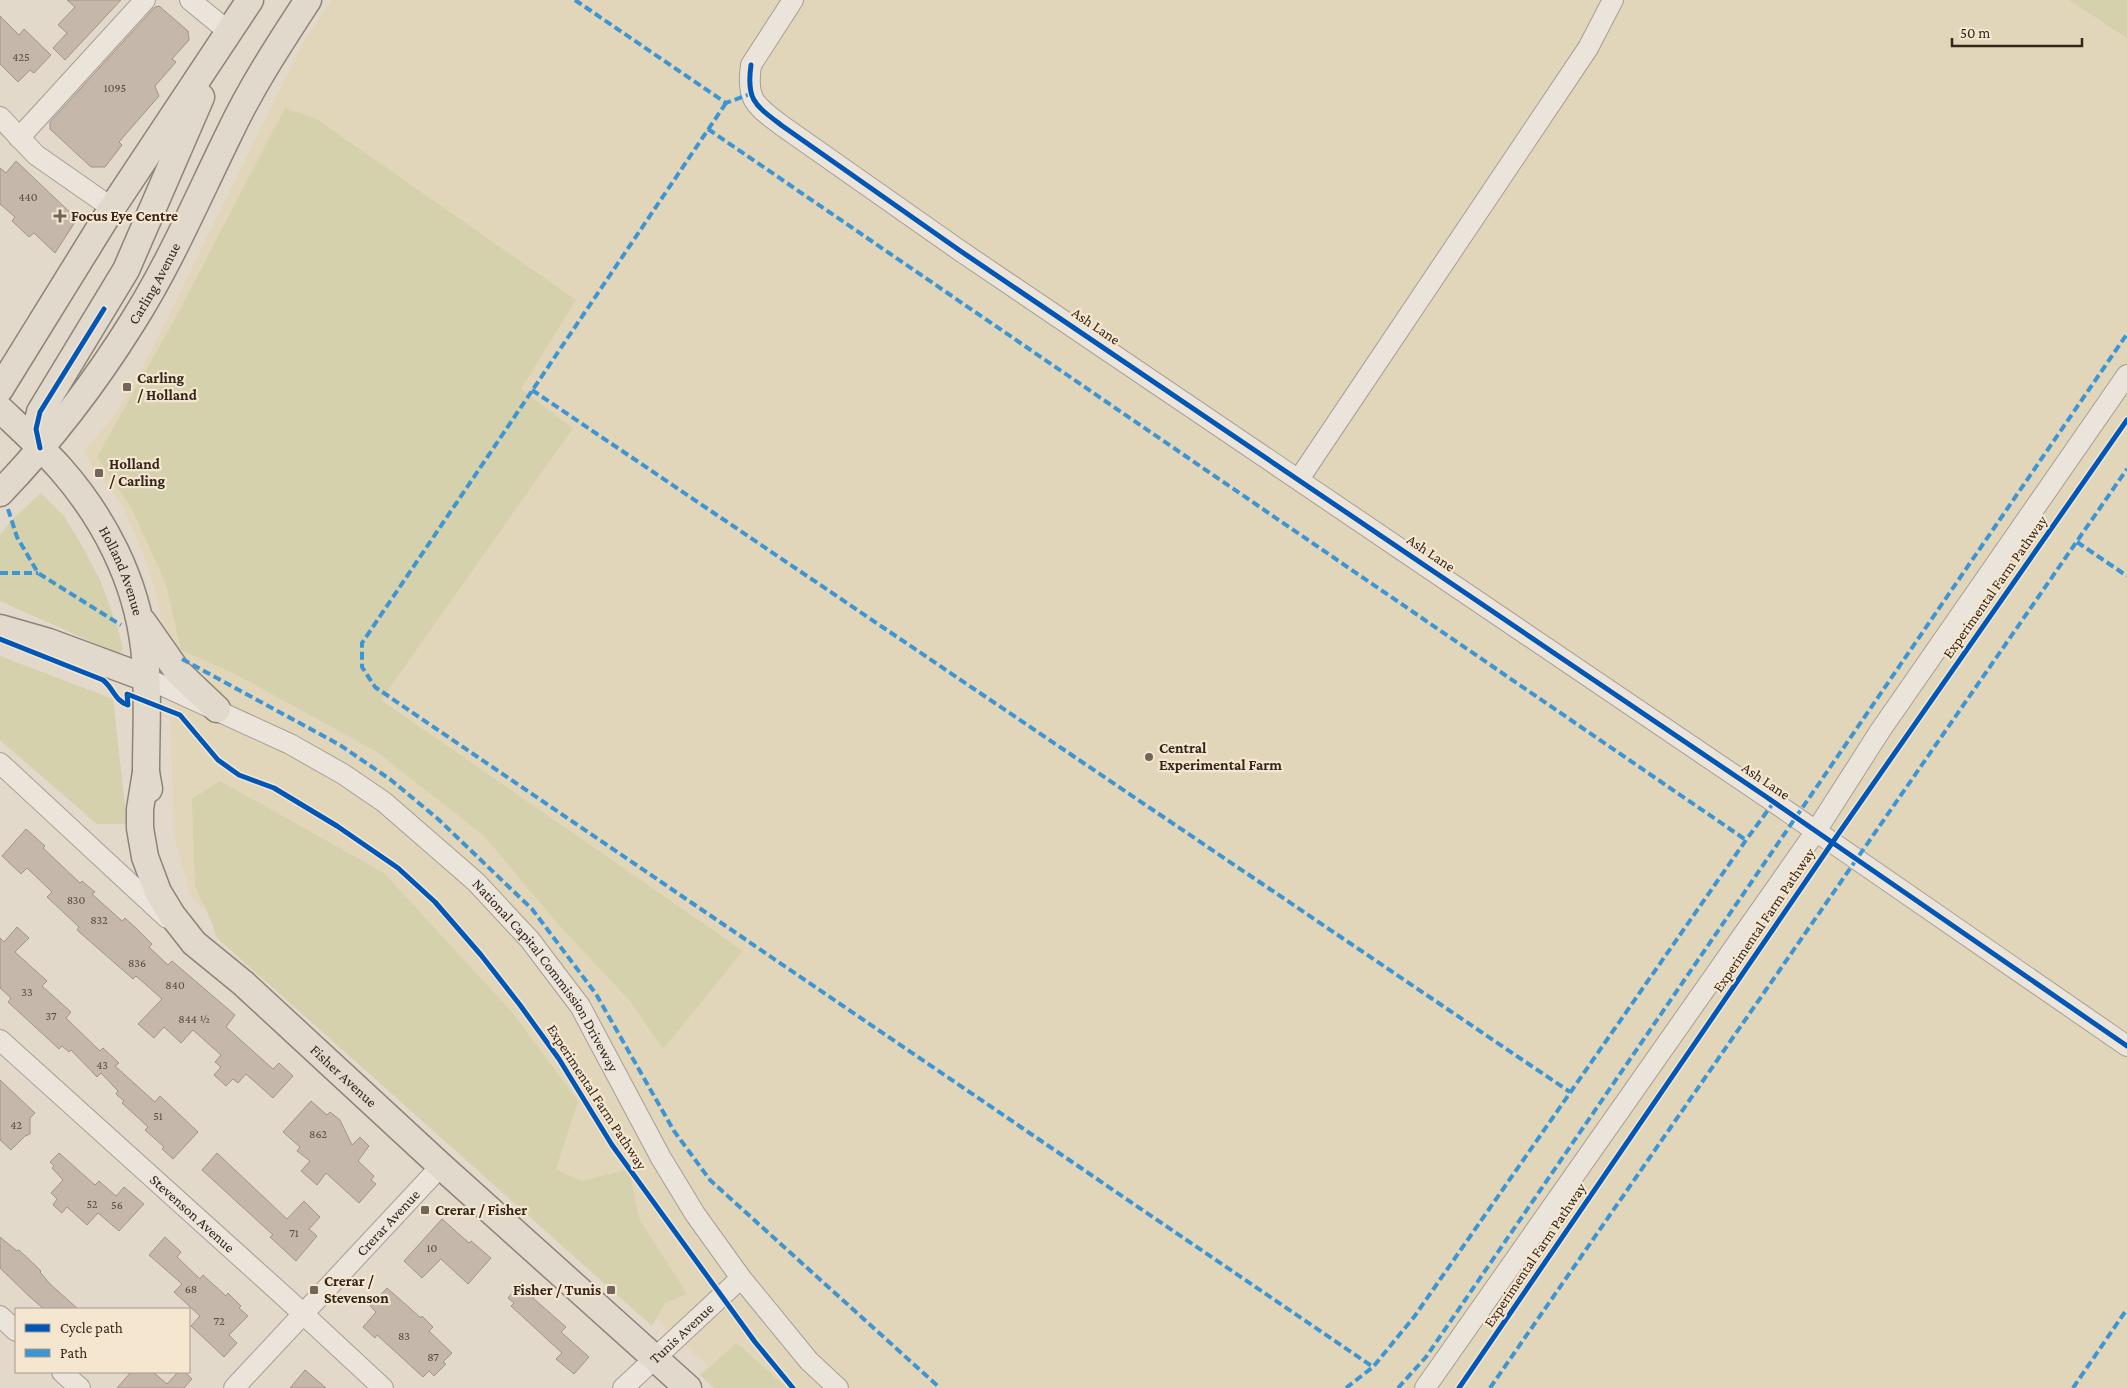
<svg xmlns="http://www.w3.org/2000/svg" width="2127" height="1388" viewBox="0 0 2127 1388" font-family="'Crimson Pro',serif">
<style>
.farmland{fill:#e2d6ba}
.green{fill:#d4d1ac}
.building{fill:#c6b7ab;stroke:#a29489}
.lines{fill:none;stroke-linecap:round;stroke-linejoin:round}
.minor-casing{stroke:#a79e94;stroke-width:22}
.major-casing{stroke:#8c847a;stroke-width:29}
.minor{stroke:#eae4db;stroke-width:20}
.major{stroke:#e2d9cd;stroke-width:26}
.quiet{stroke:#3e95d4;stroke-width:4;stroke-dasharray:8 4;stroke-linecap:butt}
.cycleway-casing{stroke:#f4e6cf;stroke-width:8}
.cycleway{stroke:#0057b8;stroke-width:5}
.poi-dot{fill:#726559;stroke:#f4e6cf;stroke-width:2}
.labels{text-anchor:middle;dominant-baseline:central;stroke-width:4.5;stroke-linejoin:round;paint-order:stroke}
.number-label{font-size:12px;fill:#594a40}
.poi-label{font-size:15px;font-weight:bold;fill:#35261c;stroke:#f4e6cf;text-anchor:start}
.street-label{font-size:15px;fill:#35261c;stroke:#f4e6cf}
</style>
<rect width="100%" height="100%" fill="#e2d9ca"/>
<polygon class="farmland" points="331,0 2127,0 2127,1388 732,1388 191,897 174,836 169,677 160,610 148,566 123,507 89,462 84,451 109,422 137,379 305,39"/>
<g class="green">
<polygon points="2069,0 2127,0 2127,38"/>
<polygon points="285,108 318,120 576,300 521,389 573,428 381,700 743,951 663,1049 630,1001 558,924 484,836 377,752 237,675 181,650 166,584 131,507 97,457 177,315"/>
<polygon points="41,493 64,516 82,546 100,580 117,626 123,649 119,654 0,601 0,535 12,520"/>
<polygon points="0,656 113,699 127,824 97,824 0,740"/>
<polygon points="220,781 384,873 511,1011 578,1101 556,1169 582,1181 629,1169 639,1218 687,1294 665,1303 652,1326 216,937 213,925 195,886 192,799"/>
<polygon points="737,1343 787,1388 714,1388 700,1375"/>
</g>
<g class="building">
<polygon points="67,0 121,0 65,60 53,48 67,33 58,25 75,7"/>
<polygon points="159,6 188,31 189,40 172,59 176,62 155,86 159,96 119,142 122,145 105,167 91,167 50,129 50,122 155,7"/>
<polygon points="0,16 19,35 24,29 51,55 34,73 30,70 18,82 0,64"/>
<polygon points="16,161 77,219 55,253 34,233 29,237 12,221 15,217 0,204 0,168 6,173"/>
<polygon points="26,829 45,846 43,848 80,883 82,881 95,892 92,894 122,921 125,918 138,930 152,944 149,947 168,965 172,961 235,1015 226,1027 273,1069 279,1063 293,1076 273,1098 246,1074 238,1083 233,1079 226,1086 214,1075 221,1067 215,1062 221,1055 193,1030 181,1043 164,1027 154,1038 138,1024 162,999 136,976 133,979 77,930 79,927 47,897 52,892 27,868 21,874 2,856"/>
<polygon points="17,927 29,938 15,952 47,981 42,986 71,1012 66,1018 100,1051 103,1048 119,1063 115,1066 155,1102 160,1096 198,1132 173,1159 162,1149 164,1147 145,1130 148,1127 122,1103 124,1101 116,1094 118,1091 101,1073 97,1077 71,1050 69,1052 62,1046 59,1049 8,1002 11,998 0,988 0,938 4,942"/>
<polygon points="0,1080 35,1113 30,1118 30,1134 25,1136 11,1150 0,1140"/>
<polygon points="311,1101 327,1115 330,1112 340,1120 352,1145 360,1137 369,1146 358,1161 374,1176 371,1180 376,1184 359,1203 326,1173 317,1185 301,1171 310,1161 297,1151 300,1147 283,1132"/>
<polygon points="59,1153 95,1185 99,1181 116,1196 124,1187 144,1204 119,1231 98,1213 87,1225 67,1207 62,1213 53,1205 57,1199 51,1193 63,1180 52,1168 54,1166 50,1162"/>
<polygon points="217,1153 287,1219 304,1201 320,1217 309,1229 317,1236 296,1261 270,1237 273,1235 202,1170"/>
<polygon points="442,1219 469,1243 471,1241 491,1258 468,1284 441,1259 422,1278 404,1261"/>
<polygon points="0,1237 17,1251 19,1250 41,1271 40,1272 50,1284 78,1309 44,1309 30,1297 0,1268"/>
<polygon points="165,1237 181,1252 177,1257 200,1279 203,1275 226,1296 228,1293 241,1306 239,1308 248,1316 229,1335 237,1343 224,1357 191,1326 200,1316 174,1292 182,1284 149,1255"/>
<polygon points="521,1282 536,1294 533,1298 566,1327 561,1332 589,1357 574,1374 556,1359 562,1353 511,1306 514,1303 508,1298"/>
<polygon points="387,1288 421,1318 422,1316 433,1327 429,1331 452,1353 443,1362 446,1364 434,1376 429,1371 423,1377 377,1335 375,1338 363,1327 376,1312 370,1306"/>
<polygon points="305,1370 326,1388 290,1388"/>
<polygon points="131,1372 153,1372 167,1384 178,1372 185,1372 192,1379 184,1388 117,1388"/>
</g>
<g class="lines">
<g class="minor-casing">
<g id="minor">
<polyline points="190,0 229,32"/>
<path d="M793 0 751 65C746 100 755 105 781 125L959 250 1765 796 2127 1046"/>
<polyline points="0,117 36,155 112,208"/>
<polyline points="19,138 145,0"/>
<polyline points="1299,479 1588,48 1613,0"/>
<path id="s1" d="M146 678 290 744 343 774 384 802 476 882 530 940 580 1006 661 1158 695 1214 741 1278 809 1361 838 1388"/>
<polyline points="0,763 167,918"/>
<path id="s2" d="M0 1040 286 1298 383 1388"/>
<polyline points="0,1316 16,1331"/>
<polyline points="62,1372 80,1388"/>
<path id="s3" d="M234 1388 441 1166"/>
<path id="s4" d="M623 1388 741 1278"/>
<polyline points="1425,1388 1816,831 1880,731 2127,375"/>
</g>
</g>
<g class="major-casing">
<g id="major">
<polyline points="0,389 112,208 250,0"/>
<path id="s5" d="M0 409C20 428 41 447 60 468 104 518 136 580 144 647 149 687 146 731 146 772L149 789"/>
<polyline points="40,448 36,429 40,412 126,270 201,97"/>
<path id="s6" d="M0 493C50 441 94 384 132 323 170 263 198 197 229 134 251 87 280 43 308 0"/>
<polyline points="143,622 178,672 217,709"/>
<polyline points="0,628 49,642 146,678"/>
<path id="s7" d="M146 772 140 809V828L145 857 158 892 172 915 194 943 243 983 441 1166 688 1388"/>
</g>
</g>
<use href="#minor" class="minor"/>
<use href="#major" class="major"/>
<g class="quiet">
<polyline points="575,0 726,103 750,94"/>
<polyline points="726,103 362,643 362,667 375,687 1373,1367"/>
<polyline points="708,129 1746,840"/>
<polyline points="532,390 1570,1092"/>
<polyline points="8,509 17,537 38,573 121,625"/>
<polyline points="2077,542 2127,576"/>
<polyline points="0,573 38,573"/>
<polyline points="182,659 340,745 391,780 438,819 532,909 596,994 674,1131 710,1180 940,1388"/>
<polyline points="1346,1388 1373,1367 1414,1317 1746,840 1774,802"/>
<polyline points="1398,1388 1426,1357 2127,334"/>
<polyline points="1490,1388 2127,469"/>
<polyline points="2073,1388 2127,1309"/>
</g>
<g class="cycleway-casing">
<g id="cycleway">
<path d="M751 65C746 100 755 105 781 125L959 250 1765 796 2127 1046"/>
<polyline points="40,448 36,429 40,412 104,309"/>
<path d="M0 639 103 680C114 689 115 701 128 705L127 694 180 715 218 760 239 775 274 788 337 826 398 868 435 902 481 955 520 1005 559 1059 612 1145 755 1342 793 1388"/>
<polyline points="1459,1388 1832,843 2127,420"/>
</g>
</g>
<use href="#cycleway" class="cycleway"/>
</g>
<g class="poi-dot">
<path d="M57.5 208.5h5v5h5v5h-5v5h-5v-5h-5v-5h5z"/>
<rect x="122" y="382" width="10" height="10" rx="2.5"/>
<rect x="94" y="468" width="10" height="10" rx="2.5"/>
<circle cx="1149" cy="757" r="5"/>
<rect x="420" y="1205" width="10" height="10" rx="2.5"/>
<rect x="309" y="1285" width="10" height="10" rx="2.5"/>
<rect x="606" y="1285" width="10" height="10" rx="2.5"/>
</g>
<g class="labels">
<g class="number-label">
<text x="21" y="57">425</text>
<text x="115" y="88">1095</text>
<text x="28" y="197">440</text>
<text x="76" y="900">830</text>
<text x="99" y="920">832</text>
<text x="137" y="963">836</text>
<text x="175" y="985">840</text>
<text x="27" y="992">33</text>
<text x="51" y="1016">37</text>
<text x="194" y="1019">844 ½</text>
<text x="102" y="1065">43</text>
<text x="158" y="1116">51</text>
<text x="16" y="1125">42</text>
<text x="318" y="1134">862</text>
<text x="92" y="1204">52</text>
<text x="117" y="1205">56</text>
<text x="294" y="1233">71</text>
<text x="432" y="1248">10</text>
<text x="191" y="1289">68</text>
<text x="219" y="1321">72</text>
<text x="404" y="1336">83</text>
<text x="433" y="1357">87</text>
</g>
<g class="poi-label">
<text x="71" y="216">Focus Eye Centre</text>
<text x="137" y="378">Carling<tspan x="137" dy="17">/ Holland</tspan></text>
<text x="109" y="464">Holland<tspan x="109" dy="17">/ Carling</tspan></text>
<text x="1159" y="748">Central<tspan x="1159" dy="17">Experimental Farm</tspan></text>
<text x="435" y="1210">Crerar / Fisher</text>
<text x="324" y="1281">Crerar /<tspan x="324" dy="17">Stevenson</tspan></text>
<text x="601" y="1290" text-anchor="end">Fisher / Tunis</text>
</g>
<g class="street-label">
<text stroke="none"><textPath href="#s6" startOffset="261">Carling Avenue</textPath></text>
<text transform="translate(1096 326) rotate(34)">Ash Lane</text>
<text transform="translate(1431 553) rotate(34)">Ash Lane</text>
<text stroke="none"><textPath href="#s5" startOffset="205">Holland Avenue</textPath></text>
<text transform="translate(1995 587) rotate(-55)">Experimental Farm Pathway</text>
<text transform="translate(1766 781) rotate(34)">Ash Lane</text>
<text transform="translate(1764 920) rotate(-56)">Experimental Farm Pathway</text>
<text stroke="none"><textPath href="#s1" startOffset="508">National Capital Commission Driveway</textPath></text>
<text stroke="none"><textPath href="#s7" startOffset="386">Fisher Avenue</textPath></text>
<text transform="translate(597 1097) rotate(57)">Experimental Farm Pathway</text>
<text stroke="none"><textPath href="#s2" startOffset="259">Stevenson Avenue</textPath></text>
<text stroke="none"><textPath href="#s3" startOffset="226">Crerar Avenue</textPath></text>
<text transform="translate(1535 1255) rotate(-56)">Experimental Farm Pathway</text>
<text stroke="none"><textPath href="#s4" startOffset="80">Tunis Avenue</textPath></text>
</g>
</g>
<rect x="15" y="1308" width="175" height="65" fill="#f4e6cf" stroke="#a89987"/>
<rect x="25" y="1324" width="25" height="8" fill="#0057b8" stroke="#a89987"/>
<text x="60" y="1333" font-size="15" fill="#35261c">Cycle path</text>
<rect x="25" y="1349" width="25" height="8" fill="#3e95d4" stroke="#a89987"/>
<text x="60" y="1358" font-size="15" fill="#35261c">Path</text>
<path d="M1952 38v8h130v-8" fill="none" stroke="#35261c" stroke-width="2.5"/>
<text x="1960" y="38" font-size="15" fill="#35261c" stroke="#f4e6cf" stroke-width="4" paint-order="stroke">50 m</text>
</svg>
